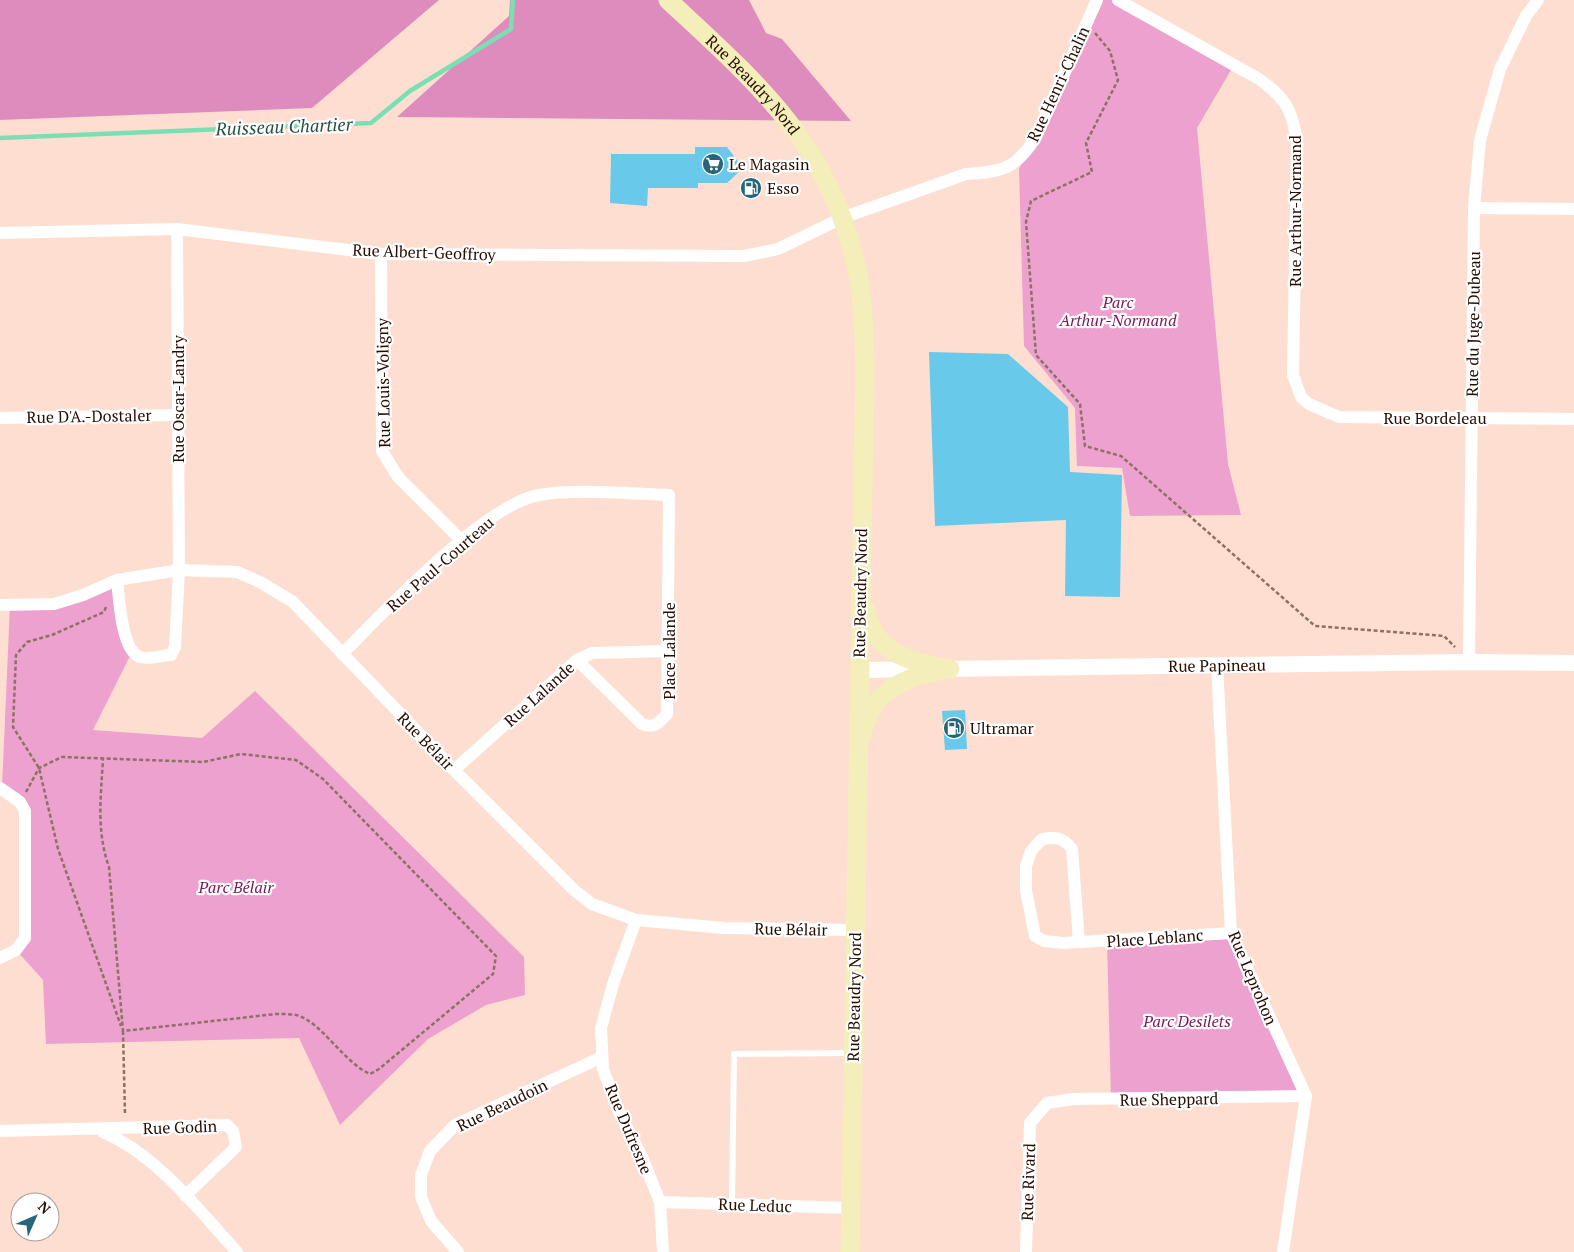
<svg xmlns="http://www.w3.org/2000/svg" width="1574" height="1252" viewBox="0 0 1574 1252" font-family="'PT Serif',serif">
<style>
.green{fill:#eda1ce}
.forest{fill:#de8cbe}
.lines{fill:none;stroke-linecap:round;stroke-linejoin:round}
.stream{stroke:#7ae0b3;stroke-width:4.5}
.building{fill:#69c9ea}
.path{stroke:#8e7064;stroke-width:2.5;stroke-dasharray:4 2.5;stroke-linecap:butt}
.service{stroke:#fff;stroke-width:6}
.minor{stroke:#fff;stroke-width:12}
.tertiary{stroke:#fff;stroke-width:16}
.secondary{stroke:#f4eeba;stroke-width:19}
.labels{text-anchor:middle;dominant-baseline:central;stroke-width:4.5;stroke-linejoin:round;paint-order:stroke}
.street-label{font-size:16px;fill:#270c02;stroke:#fff}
.poi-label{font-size:16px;fill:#270c02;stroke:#fff;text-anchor:start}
.park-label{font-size:16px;font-style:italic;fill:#78195b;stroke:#fff}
.water-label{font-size:18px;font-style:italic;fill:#25503d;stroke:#fff}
</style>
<rect width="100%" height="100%" fill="#feded0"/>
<g class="green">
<polygon points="1097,0 1117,0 1231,70 1197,128 1228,464 1241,515 1130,516 1122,468 1077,466 1075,408 1024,346 1019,169"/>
<polygon points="117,580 132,652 93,730 202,738 255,691 524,957 525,995 486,1005 428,1039 340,1125 299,1038 46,1044 43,980 16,950 25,938 25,811 2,788 10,605 54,604"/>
<polygon points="1231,933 1306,1096 1111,1099 1107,941"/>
</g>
<g class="forest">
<polygon points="0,0 439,0 312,108 0,120"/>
<polygon points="510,0 749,0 766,33 782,39 851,121 397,117 509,16"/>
</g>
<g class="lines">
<polyline class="stream" points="0,138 371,123 410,91 511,29 513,0"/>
</g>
<g class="building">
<polygon points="695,147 727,147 743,168 727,183 698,183 698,188 648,188 647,206 610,203 611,154 695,154"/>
<polygon points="929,352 1008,354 1068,407 1070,472 1122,475 1120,597 1065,596 1066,520 935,526"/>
<polygon points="965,710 967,749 945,750 942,711"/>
</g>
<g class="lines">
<g class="path">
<polyline points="1095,33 1110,51 1118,80 1086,143 1092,172 1031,201 1026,222 1036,355 1080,404 1085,446 1121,456 1315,626 1444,636 1455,647"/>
<polyline points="106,607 104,612 52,635 27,642 16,655 13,727 39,768 58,849 121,1026"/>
<path d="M26 792 39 768 62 757 203 762 241 754 296 760 323 779 496 956 493 974 379 1069 370 1074C343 1062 321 1021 296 1015 290 1014 283 1014 276 1014L123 1031 109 867C96 830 101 797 103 758"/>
<polyline points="123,1031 125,1115"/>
</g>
<polyline class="service" points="732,1204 734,1054 850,1053"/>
<g class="minor">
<path d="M1118 0 1259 79C1285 98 1292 109 1297 141L1293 375 1301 397 1309 404 1339 417 1574 419"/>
<polyline points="1474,208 1574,209"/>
<path d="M0 233 177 229 381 254 744 256 778 249 842 218 966 174C1002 172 1016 169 1036 137L1097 0"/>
<polyline points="381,254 382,451 398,477 462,541"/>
<polyline points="0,418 178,415"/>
<path d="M117 580C119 597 121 651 140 657 148 660 163 655 171 655L175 647 179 570 177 229"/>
<polyline points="0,605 54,604 83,595 117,580 179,570 237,572 260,582 293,602 454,770 574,890 592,904 636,920 724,928 855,930"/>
<path d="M342 654C383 613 485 504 539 495 576 488 631 494 669 495L667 714C659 723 654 729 642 724L577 660"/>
<polyline points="1469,662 1474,208 1480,140 1500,69 1526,16 1538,0"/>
<polyline points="1217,665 1231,933 1306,1096 1283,1252"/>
<polyline points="454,770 577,660 592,653 669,651"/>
<polyline points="0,788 20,802 25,811 25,938 16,950 0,958"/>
<polyline points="636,920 614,981 601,1028 603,1069 618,1110 642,1157 660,1202 663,1252"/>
<path d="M1079 942 1072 849C1063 837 1056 837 1042 839L1031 851 1026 866V891L1035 936 1044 941 1064 943 1231 933"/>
<polyline points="0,1131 227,1125 233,1131 236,1147 185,1196"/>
<path d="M103 1132C158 1156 197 1208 237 1252"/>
<polyline points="660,1202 851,1208"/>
<polyline points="458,1252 431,1221 421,1197 421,1175 430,1151 455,1125 602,1057"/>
<polyline points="1026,1252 1030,1123 1047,1103 1073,1099 1306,1096"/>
</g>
<path class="tertiary" id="s1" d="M859 670 1469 662 1574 663"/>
<g class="secondary">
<path id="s2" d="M668 0C755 81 829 143 856 265 864 300 864 336 865 372L850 1252"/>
<path d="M865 608C875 655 909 661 950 669"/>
<path d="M862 734C873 692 900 678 940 671"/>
</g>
</g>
<defs>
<g id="supermarket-disc" transform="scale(1.125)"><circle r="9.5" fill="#26657a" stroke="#fff"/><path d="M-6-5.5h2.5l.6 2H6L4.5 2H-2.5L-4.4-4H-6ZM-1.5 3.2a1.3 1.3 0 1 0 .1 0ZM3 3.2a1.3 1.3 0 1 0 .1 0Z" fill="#fff"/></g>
<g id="fuel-disc" transform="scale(1.125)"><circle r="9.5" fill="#26657a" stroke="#fff"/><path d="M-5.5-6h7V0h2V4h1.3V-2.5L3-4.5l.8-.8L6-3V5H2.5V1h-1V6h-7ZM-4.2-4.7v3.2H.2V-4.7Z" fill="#fff"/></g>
</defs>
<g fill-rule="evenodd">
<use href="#supermarket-disc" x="713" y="164"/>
<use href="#fuel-disc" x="751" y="188"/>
<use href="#fuel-disc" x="954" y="728"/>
</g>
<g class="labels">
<g class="street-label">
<text transform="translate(1058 84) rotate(-65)">Rue Henri-Chalin</text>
<text stroke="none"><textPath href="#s2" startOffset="120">Rue Beaudry Nord</textPath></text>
<text transform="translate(1295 211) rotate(-90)">Rue Arthur-Normand</text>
<text transform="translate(424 252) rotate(2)">Rue Albert-Geoffroy</text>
<text transform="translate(1473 324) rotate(-89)">Rue du Juge-Dubeau</text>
<text transform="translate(383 383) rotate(-91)">Rue Louis-Voligny</text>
<text transform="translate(178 399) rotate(-90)">Rue Oscar-Landry</text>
<text transform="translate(89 416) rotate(-1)">Rue D'A.-Dostaler</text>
<text x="1435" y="418">Rue Bordeleau</text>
<text transform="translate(440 564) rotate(-41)">Rue Paul-Courteau</text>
<text transform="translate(860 593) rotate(-89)">Rue Beaudry Nord</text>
<text transform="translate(669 651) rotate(-90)">Place Lalande</text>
<text stroke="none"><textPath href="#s1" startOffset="358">Rue Papineau</textPath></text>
<text transform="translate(539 694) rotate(-42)">Rue Lalande</text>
<text transform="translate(426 741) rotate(46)">Rue Bélair</text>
<text transform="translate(791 929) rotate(1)">Rue Bélair</text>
<text transform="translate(1155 938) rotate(-4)">Place Leblanc</text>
<text transform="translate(1253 978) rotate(67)">Rue Leprohon</text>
<text transform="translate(854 997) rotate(-89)">Rue Beaudry Nord</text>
<text transform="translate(1169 1099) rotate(-1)">Rue Sheppard</text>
<text transform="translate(502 1105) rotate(-26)">Rue Beaudoin</text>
<text transform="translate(180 1127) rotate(-2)">Rue Godin</text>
<text transform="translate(629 1129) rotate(67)">Rue Dufresne</text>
<text transform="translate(1028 1182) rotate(-88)">Rue Rivard</text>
<text transform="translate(755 1205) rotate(2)">Rue Leduc</text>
</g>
<g class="poi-label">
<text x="729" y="164">Le Magasin</text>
<text x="767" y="188">Esso</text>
<text x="970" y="728">Ultramar</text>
</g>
<g class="park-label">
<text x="1118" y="302">Parc<tspan x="1118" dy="18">Arthur-Normand</tspan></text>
<text x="236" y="887">Parc Bélair</text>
<text x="1187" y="1021">Parc Desilets</text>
</g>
<g class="water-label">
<text transform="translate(284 126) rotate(-2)">Ruisseau Chartier</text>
</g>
</g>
<g transform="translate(35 1217) rotate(45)"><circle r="24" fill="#ffffff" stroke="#a99e9a"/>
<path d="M0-4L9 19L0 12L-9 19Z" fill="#26657a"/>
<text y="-8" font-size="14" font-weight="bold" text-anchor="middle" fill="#270c02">N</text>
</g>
</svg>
